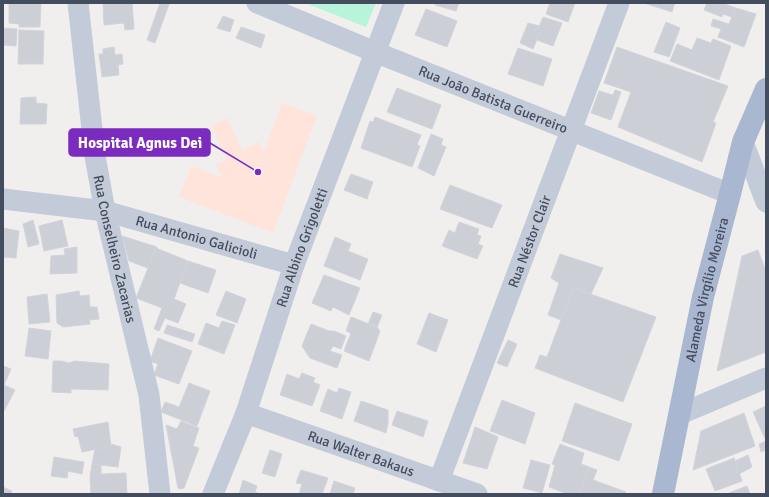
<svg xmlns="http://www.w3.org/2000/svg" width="769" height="497" viewBox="0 0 769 497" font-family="Signika,sans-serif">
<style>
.medical{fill:#fee4db}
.green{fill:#b7f4da}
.building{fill:#cdcfd7;stroke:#d2d3db}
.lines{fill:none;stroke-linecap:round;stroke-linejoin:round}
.minor{stroke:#c3cad8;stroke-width:21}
.major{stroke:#aab7d1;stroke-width:22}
.labels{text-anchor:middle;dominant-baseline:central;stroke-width:3;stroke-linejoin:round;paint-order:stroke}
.street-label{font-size:14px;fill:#444d5e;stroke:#fff}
.leader{fill:none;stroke:#7b2cbf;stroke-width:1.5}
.callout-dot{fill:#7b2cbf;stroke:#fff;stroke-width:1.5}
.callout{fill:#7b2cbf;stroke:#7b2cbf;stroke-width:1.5}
.callout-label{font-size:15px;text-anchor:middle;font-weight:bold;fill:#fff}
</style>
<rect width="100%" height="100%" fill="#f1efee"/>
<polygon class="medical" points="282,103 317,116 273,233 179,197 191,166 222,178 216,165 227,159 211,126 227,118 242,150 259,142 264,152"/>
<polygon class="green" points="305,3 376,3 366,27"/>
<g class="building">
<polygon points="9,3 41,3 40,27 19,27 19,24 9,23"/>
<polygon points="103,3 132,3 134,29 125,30 124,23 104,25"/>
<polygon points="160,3 169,4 155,43 147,40"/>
<polygon points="436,3 459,3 456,11 435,5"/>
<polygon points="550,3 575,3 568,22 546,14"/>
<polygon points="644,3 675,3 672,12"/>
<polygon points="707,3 722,3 736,8 732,17 723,14 722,17 704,10"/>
<polygon points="736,8 756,14 744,47 718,37 721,29 711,26 713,19 729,24"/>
<polygon points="426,9 457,21 447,47 415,35"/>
<polygon points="223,16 234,20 230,32 217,28"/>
<polygon points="543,17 562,23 553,46 537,40 540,32 538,29"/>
<polygon points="666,22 680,28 669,57 654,52"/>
<polygon points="528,23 539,26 538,29 540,32 533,49 520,43"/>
<polygon points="241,27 265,35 261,48 236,38"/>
<polygon points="3,28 17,29 16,46 3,45"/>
<polygon points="19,30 44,31 43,64 18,64"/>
<polygon points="697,38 711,43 713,39 731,46 719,80 670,61 677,44 692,50"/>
<polygon points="114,47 115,55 122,54 123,64 118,65 119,75 102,77 99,54 103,54 103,49"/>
<polygon points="617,47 728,86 713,122 716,123 702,162 618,127 631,92 604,83"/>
<polygon points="518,48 552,59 543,86 508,74"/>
<polygon points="397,88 441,105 432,129 387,112"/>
<polygon points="615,90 621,92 611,120 591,113 599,91 613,95"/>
<polygon points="36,97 36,103 47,104 46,124 20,124 21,98"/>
<polygon points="375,117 421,135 417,145 420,146 412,167 361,148 370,121 373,122"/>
<polygon points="431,134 443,139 441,145 446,147 434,176 418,168"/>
<polygon points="351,174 373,182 367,199 344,190"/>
<polygon points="450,185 502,205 492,228 440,209"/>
<polygon points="33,220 39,244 28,247 23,224"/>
<polygon points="62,220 68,246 44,251 39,226"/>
<polygon points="459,222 479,229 477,235 481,236 478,244 483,246 477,259 442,246 449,230 455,233"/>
<polygon points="3,228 19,231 16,258 3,257"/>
<polygon points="122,236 157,247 148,268 129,261"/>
<polygon points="335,237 351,244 348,251 368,259 360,280 324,266"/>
<polygon points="77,247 77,273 50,274 51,256 65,255 64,249"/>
<polygon points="156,248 188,261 174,299 186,304 178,323 165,318 159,331 154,329 162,308 136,298"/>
<polygon points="758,250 766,271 766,352 717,371 742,256"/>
<polygon points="560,254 603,268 591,294 573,288 561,320 548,315 559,283 551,278"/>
<polygon points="188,261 216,270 208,293 180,283"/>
<polygon points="324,275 360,288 349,315 333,307 331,311 312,303"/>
<polygon points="573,288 656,317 623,402 535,368 540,355 547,357"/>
<polygon points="79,291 80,296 89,295 90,307 97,307 99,319 89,320 90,324 63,327 57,323 56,295"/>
<polygon points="226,291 246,299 237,323 216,315"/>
<polygon points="47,294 50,322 29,324 27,297"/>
<polygon points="373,312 382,315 377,327 368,324"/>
<polygon points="429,313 448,320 436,352 417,344"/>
<polygon points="351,317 377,327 380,331 369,361 344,351 351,333 346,331"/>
<polygon points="222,321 235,325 224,354 198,344 206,323 219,328"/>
<polygon points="311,324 329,331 334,331 346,336 341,349 333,346 330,351 342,355 337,368 310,358 302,346"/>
<polygon points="167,325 195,334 192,342 164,333"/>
<polygon points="29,328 51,331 48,359 25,356"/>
<polygon points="158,338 192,351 179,384 154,375 158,364 150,361"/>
<polygon points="508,340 517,344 507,367 497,363"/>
<polygon points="53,361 62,361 69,363 74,361 109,364 108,390 71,389 71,393 52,392"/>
<polygon points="3,366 11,369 4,385 15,390 4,411 3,411"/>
<polygon points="302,373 315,378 313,382 320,385 312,406 280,395 287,374 299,379"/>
<polygon points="189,383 210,391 197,426 161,412 165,402 179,407"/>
<polygon points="339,388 351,392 342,419 320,411 328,389 337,393"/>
<polygon points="502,400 535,413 525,444 490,431"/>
<polygon points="361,401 388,410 388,423 386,433 354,421"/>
<polygon points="575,403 632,424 619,461 562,441"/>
<polygon points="766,406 766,428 761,430 753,412"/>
<polygon points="397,411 428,421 423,437 392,425"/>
<polygon points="744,413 755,446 693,470 701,431"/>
<polygon points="181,421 199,428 193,446 199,448 184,488 180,489 178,488 166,425 177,429"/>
<polygon points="108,422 111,446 82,452 78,436 75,437 73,429"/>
<polygon points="475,427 498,437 487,469 463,463"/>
<polygon points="766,428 766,440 761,430"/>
<polygon points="766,441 766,450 761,452 759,444"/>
<polygon points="111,444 121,447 118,467 92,464 95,449 111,446"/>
<polygon points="560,444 584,453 581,464 589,467 580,494 567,494 549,487 555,465 552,464"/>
<polygon points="270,450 282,454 275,477 262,473"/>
<polygon points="748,455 752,467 739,474 735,461"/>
<polygon points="54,457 84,462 82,474 68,471 67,478 51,476"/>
<polygon points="734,458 742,481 715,491 706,469"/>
<polygon points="531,460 550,465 542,493 523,488"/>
<polygon points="92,464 101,465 101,474 126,473 127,494 91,494 90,477"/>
<polygon points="589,467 597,470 593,480 626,492 625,494 580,494"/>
<polygon points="301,470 328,478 322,494 299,494 302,484 296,483"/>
<polygon points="243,480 257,486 255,492 260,494 239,494"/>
<polygon points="334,481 355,488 353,494 330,494"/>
<polygon points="747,486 750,494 729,494 729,493"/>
<polygon points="3,487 12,491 11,494 3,494"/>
</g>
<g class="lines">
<g class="minor">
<path id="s1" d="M78 3 95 156 105 211 149 395 160 494"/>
<path id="s2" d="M257 3 375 52 730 194"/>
<polyline points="743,142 766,202"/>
<path id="s3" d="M3 199 105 211 294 265"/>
<path id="s4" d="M246 413 477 494"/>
<polyline points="680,414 766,378"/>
<path id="s5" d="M439 481 619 3"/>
<path id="s6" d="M213 494 246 413 294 265 394 3"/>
</g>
<path class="major" id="s7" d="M663 494 703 297 730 194 743 142 766 89"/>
</g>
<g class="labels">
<g class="street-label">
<text stroke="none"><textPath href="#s2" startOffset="255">Rua João Batista Guerreiro</textPath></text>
<text stroke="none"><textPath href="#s3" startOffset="198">Rua Antonio Galicioli</textPath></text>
<text stroke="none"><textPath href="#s5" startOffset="256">Rua Néstor Clair</textPath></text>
<text stroke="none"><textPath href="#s6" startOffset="262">Rua Albino Grigoletti</textPath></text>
<text stroke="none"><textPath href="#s1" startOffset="249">Rua Conselheiro Zacarias</textPath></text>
<text stroke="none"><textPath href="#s7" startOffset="209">Alameda Virgílio Moreira</textPath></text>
<text stroke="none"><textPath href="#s4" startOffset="122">Rua Walter Bakaus</textPath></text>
</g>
</g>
<path class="leader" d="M258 172L210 143"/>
<circle class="callout-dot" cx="258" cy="172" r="4"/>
<rect class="callout" x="69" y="129" width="141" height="27" rx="4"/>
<g class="callout-label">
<text x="140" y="148">Hospital Agnus Dei</text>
</g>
<rect width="769" height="497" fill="none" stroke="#444d5e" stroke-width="8"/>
</svg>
